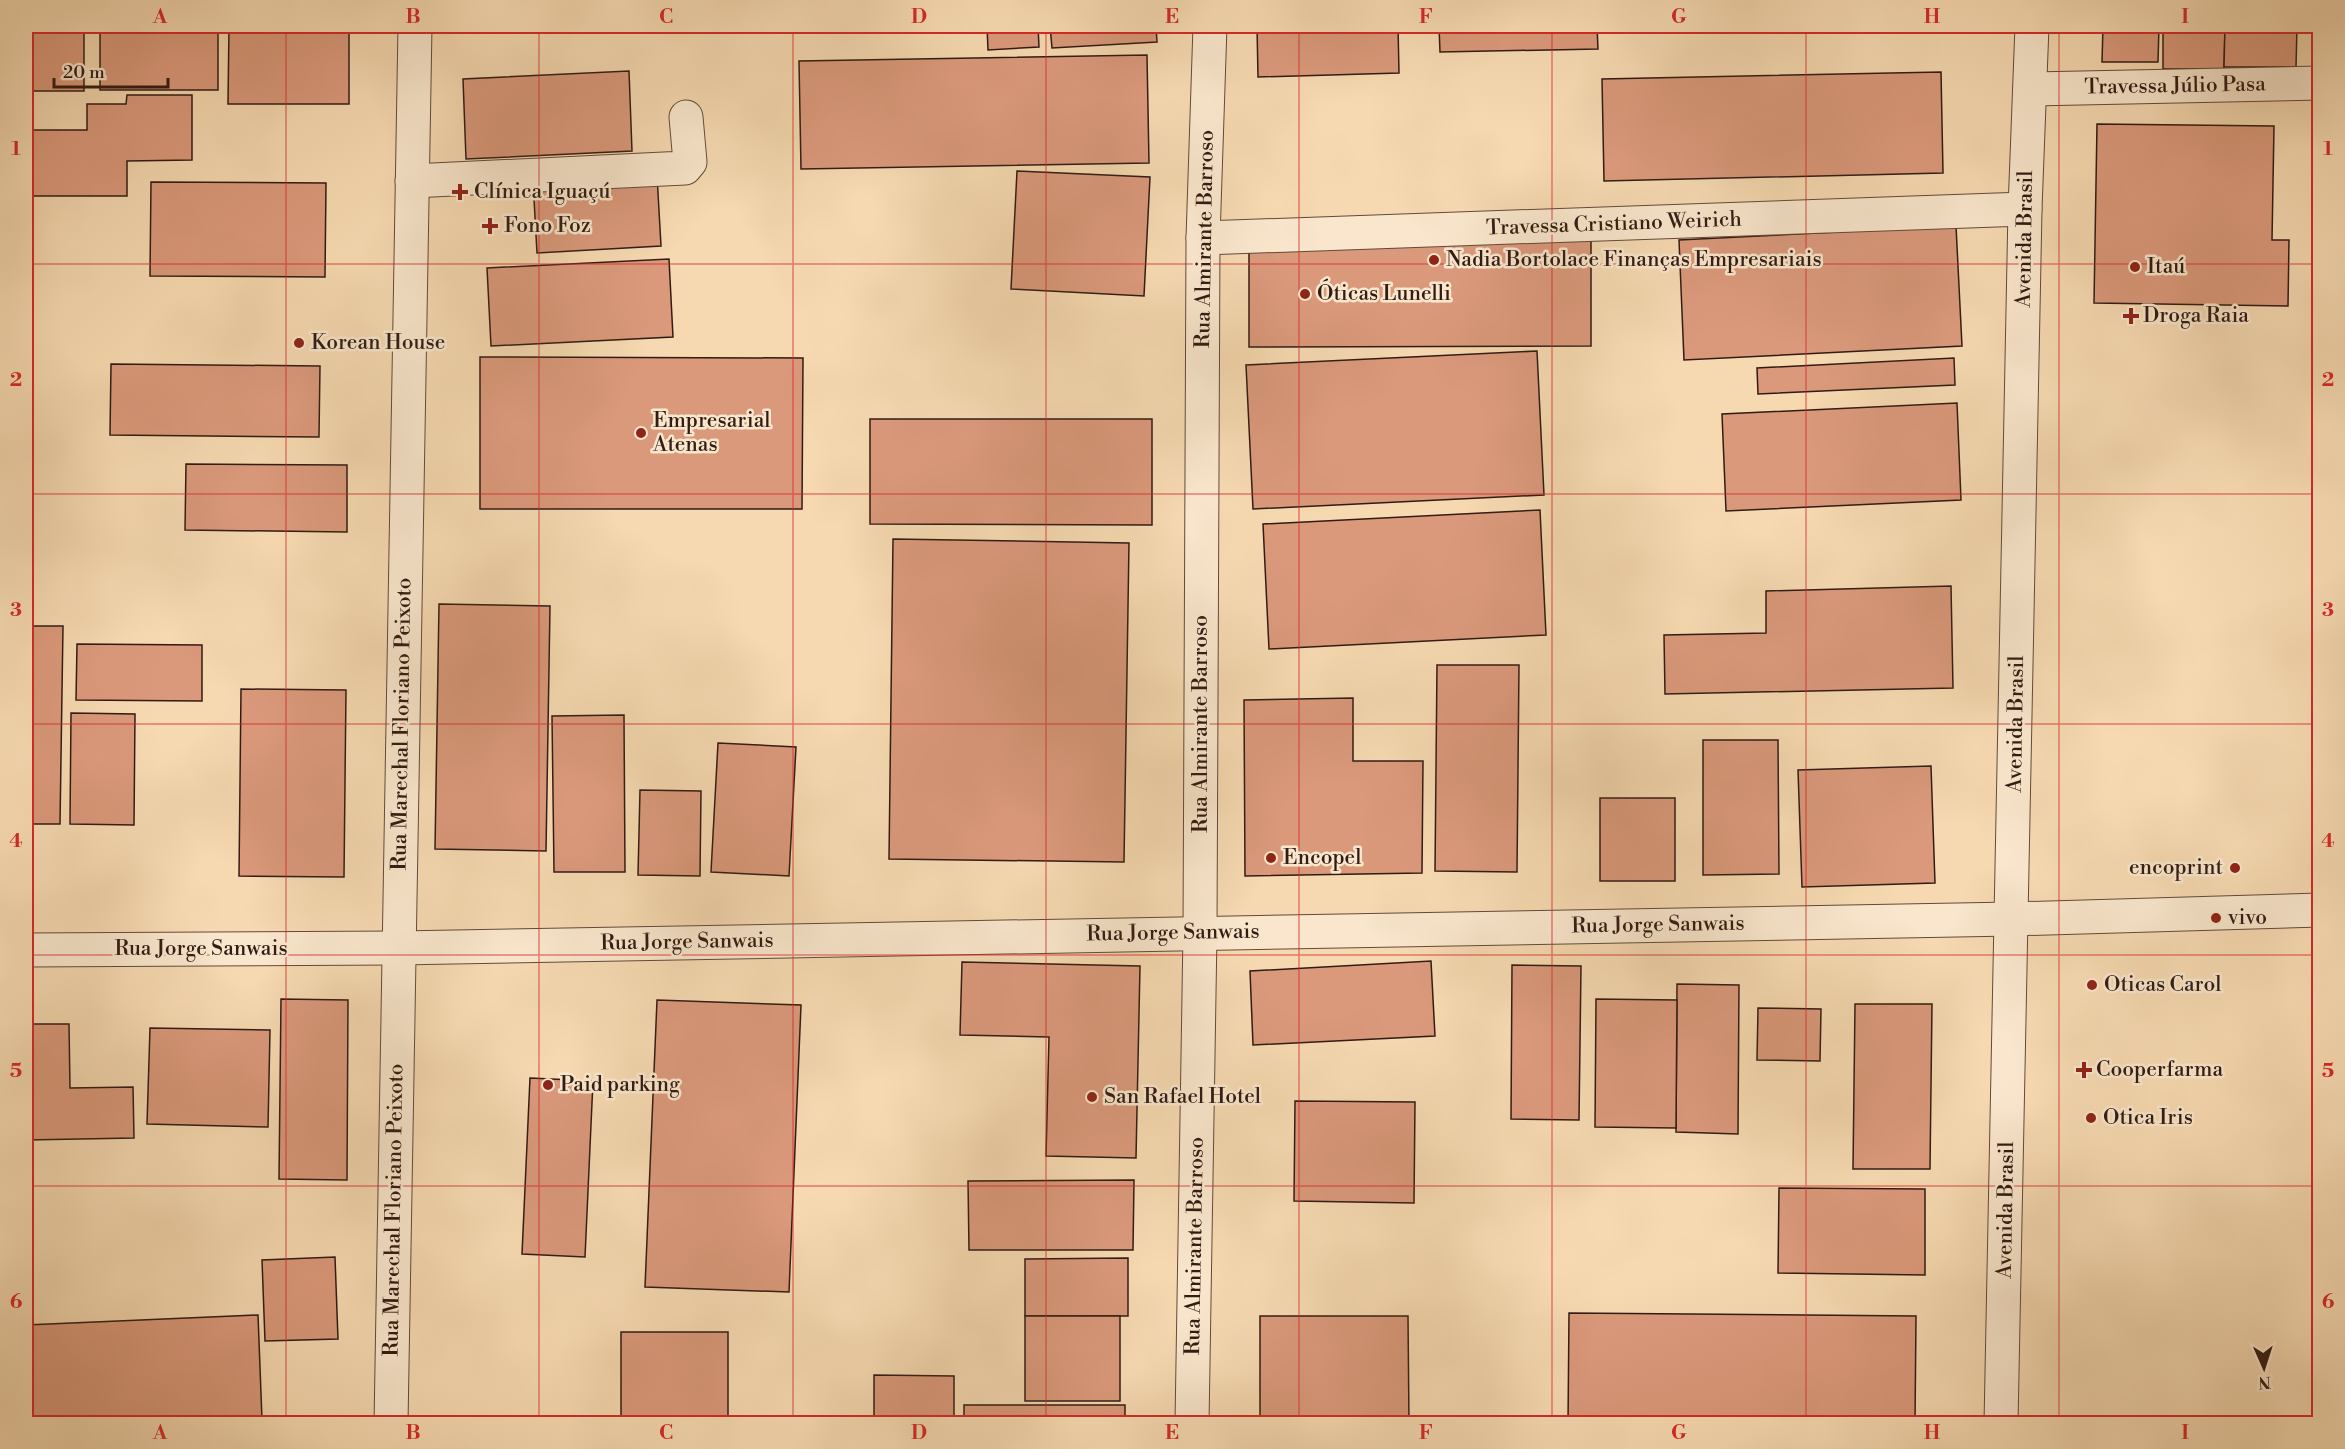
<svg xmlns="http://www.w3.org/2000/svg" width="2345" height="1449" viewBox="0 0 2345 1449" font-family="'Libre Bodoni',serif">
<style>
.building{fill:#da997b;stroke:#311b13;stroke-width:1.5}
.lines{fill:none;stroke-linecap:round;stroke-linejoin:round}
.minor-casing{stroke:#624a3a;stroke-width:35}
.minor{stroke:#f9e6cc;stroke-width:33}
.grid{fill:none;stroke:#d62828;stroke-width:1.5;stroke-opacity:0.55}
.poi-dot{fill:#8f2418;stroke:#f9e6cc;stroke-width:2}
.labels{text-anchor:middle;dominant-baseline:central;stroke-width:5;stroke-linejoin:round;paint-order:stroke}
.street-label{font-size:21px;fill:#311b13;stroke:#f9e6cc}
.poi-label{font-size:21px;fill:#311b13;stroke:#f9e6cc;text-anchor:start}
.neatline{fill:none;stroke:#d62828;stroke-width:2}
.grid-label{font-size:20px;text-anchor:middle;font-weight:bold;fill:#d62828}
</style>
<rect width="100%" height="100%" fill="#f6d9b1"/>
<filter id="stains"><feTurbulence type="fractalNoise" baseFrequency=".00333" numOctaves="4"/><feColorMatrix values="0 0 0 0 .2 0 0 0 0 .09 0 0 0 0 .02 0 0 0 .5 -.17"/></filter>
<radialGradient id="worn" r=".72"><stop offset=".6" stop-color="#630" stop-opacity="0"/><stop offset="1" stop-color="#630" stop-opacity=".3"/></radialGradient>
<g class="building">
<rect x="26" y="26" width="58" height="65"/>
<rect x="100" y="26" width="118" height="64"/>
<polygon points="229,26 349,26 349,104 228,104"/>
<polygon points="987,26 1038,26 1039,47 988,50"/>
<polygon points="1050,26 1156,26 1157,42 1052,48"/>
<polygon points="1257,26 1398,26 1399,73 1258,77"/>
<polygon points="1439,26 1597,26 1598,49 1440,52"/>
<polygon points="2103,26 2159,26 2158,62 2102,62"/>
<polygon points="2163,26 2225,26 2224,69 2163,69"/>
<polygon points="2225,26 2297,26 2296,67 2224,67"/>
<polygon points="1147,55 1149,163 801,169 799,61"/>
<polygon points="629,71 632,151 466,159 463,79"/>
<polygon points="1941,72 1943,173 1604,181 1602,79"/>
<polygon points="127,95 192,95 192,160 127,161 127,196 26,196 26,130 87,130 87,104 126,104"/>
<polygon points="2097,124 2274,126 2272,240 2289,240 2288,306 2094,303"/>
<polygon points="1017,171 1150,177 1144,296 1011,289"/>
<polygon points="657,175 661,246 537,253 533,181"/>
<polygon points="151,182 326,183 325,277 150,276"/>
<polygon points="1956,226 1962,346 1684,360 1679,240"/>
<polygon points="1591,238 1591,346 1249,347 1249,240"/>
<polygon points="669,259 673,337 491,346 487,268"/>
<polygon points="1537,351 1544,495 1253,509 1246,365"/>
<polygon points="480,357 803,358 802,509 480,509"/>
<polygon points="1954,358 1955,385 1758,394 1757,368"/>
<polygon points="111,364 320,366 319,437 110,435"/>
<polygon points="1957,403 1961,500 1726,511 1722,414"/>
<polygon points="870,419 1152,419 1152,525 870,524"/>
<polygon points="186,464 347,465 347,532 185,530"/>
<polygon points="1540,510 1546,635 1269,649 1263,524"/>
<polygon points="893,539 1129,543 1124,862 889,859"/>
<polygon points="1951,586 1953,688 1665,694 1664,635 1766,633 1766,591"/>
<polygon points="439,604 550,606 546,851 435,849"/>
<polygon points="26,626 63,626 60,824 26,824"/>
<polygon points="77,644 202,645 202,701 76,700"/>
<polygon points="1437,665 1519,665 1517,872 1435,871"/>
<polygon points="241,689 346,690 344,877 239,876"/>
<polygon points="1353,698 1353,761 1423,761 1422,873 1245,876 1244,700"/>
<polygon points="71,713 135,714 134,825 70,824"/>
<polygon points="624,715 625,872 554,872 552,716"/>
<polygon points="1703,740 1778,740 1779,874 1703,875"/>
<polygon points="718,743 796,747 789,876 711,872"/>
<polygon points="1931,766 1935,883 1802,887 1798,770"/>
<polygon points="640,790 701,791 700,876 638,875"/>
<rect x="1600" y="798" width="75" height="83"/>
<polygon points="1431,961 1435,1036 1253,1045 1250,971"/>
<polygon points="962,962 1140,966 1136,1158 1046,1156 1049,1037 960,1035"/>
<polygon points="1512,965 1581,966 1579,1120 1511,1119"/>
<polygon points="1677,984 1739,985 1738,1134 1676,1132"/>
<polygon points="281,999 348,1000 347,1180 279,1179"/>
<polygon points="1596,999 1677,1000 1676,1128 1595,1127"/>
<polygon points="657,1000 801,1005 789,1292 645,1287"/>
<polygon points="1855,1004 1932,1004 1930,1169 1853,1169"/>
<polygon points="1758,1008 1821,1009 1820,1061 1757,1060"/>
<polygon points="26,1024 69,1024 70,1088 133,1087 134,1138 26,1140"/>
<polygon points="150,1028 270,1030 268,1127 147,1124"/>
<polygon points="530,1078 593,1081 585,1257 522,1254"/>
<polygon points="1295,1101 1415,1102 1414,1203 1294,1201"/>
<polygon points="1134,1180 1133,1250 969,1250 968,1181"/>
<polygon points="1779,1188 1925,1189 1925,1275 1778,1273"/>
<polygon points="335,1257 338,1339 265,1341 262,1260"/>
<polygon points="1128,1258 1128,1316 1025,1316 1025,1259"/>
<polygon points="1569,1313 1916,1316 1915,1424 1568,1424"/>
<polygon points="258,1315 262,1420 180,1424 26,1424 26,1325"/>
<rect x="1025" y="1316" width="95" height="85"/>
<polygon points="1260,1316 1408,1316 1409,1424 1260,1424"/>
<rect x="621" y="1332" width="107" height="92"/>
<polygon points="874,1375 954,1376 954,1424 874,1424"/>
<rect x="964" y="1405" width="161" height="19"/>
</g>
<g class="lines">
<g class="minor-casing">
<g id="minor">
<polyline points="2030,89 2320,83"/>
<polyline points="412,181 685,168 690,162 686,117"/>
<polyline points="1203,238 2025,209"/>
<polyline points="26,950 398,948 2012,919 2320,910"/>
<polyline points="391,1424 415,26"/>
<polyline points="1192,1424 1200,933 1203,238 1210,26"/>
<polyline points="2001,1424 2025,209 2032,26"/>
</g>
</g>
<use href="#minor" class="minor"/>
</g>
<path class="grid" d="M286 26V1424M539 26V1424M793 26V1424M1046 26V1424M1299 26V1424M1552 26V1424M1806 26V1424M2059 26V1424M26 264H2320M26 494H2320M26 724H2320M26 955H2320M26 1186H2320"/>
<g class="poi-dot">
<path d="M457 183h6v6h6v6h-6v6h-6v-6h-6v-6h6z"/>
<path d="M487 217h6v6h6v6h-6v6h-6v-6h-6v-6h6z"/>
<circle cx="1434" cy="260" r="6"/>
<circle cx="2135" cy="267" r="6"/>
<circle cx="1305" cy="294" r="6"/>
<path d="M2128 307h6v6h6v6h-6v6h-6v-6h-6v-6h6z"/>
<circle cx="299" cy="343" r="6"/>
<circle cx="641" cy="433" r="6"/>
<circle cx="1271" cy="858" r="6"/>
<circle cx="2235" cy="868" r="6"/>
<circle cx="2216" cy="918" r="6"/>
<circle cx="2092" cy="985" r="6"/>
<path d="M2081 1061h6v6h6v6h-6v6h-6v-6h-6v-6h6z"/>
<circle cx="548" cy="1085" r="6"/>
<circle cx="1092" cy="1097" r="6"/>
<circle cx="2091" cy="1118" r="6"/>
</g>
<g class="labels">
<g class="street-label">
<text transform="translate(2175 86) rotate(-1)">Travessa Júlio Pasa</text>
<text transform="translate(1614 224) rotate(-2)">Travessa Cristiano Weirich</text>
<text transform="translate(1205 239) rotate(-89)">Rua Almirante Barroso</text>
<text transform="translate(2025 239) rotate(-89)">Avenida Brasil</text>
<text transform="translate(402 724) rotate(-89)">Rua Marechal Floriano Peixoto</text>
<text transform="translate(1201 724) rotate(-90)">Rua Almirante Barroso</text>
<text transform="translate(2016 724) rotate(-89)">Avenida Brasil</text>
<text transform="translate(1658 925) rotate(-1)">Rua Jorge Sanwais</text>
<text transform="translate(1173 933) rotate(-1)">Rua Jorge Sanwais</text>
<text transform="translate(687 942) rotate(-1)">Rua Jorge Sanwais</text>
<text x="201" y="949">Rua Jorge Sanwais</text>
<text transform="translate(394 1210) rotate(-89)">Rua Marechal Floriano Peixoto</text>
<text transform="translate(2006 1210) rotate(-89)">Avenida Brasil</text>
<text transform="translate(1195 1246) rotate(-89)">Rua Almirante Barroso</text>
</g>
<g class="poi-label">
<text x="474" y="192">Clínica Iguaçú</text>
<text x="504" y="226">Fono Foz</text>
<text x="1446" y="260">Nadia Bortolace Finanças Empresariais</text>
<text x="2147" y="267">Itaú</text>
<text x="1317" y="294">Óticas Lunelli</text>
<text x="2143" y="316">Droga Raia</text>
<text x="311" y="343">Korean House</text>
<text x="653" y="421">Empresarial<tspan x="653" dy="24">Atenas</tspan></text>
<text x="1283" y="858">Encopel</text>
<text x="2223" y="868" text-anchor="end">encoprint</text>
<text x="2228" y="918">vivo</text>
<text x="2104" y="985">Oticas Carol</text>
<text x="2096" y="1070">Cooperfarma</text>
<text x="560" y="1085">Paid parking</text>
<text x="1104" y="1097">San Rafael Hotel</text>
<text x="2103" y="1118">Otica Iris</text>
</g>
</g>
<rect width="2345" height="1449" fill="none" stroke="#f6d9b1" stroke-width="66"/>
<g transform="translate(2264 1368) rotate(177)" stroke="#f9e6cc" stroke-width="4.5" paint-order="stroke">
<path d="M0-4.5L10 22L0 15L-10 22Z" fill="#311b13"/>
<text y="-9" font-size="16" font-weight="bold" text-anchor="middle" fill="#311b13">N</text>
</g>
<path d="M54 78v9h114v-9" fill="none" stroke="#311b13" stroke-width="3"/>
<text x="63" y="78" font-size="18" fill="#311b13" stroke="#f9e6cc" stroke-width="4.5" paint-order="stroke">20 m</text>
<rect x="33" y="33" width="2279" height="1383" class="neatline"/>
<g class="grid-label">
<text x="160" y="23">A</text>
<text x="413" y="23">B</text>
<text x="666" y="23">C</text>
<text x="919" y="23">D</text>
<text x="1172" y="23">E</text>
<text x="1426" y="23">F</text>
<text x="1679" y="23">G</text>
<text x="1932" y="23">H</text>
<text x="2185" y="23">I</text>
<text x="16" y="155">1</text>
<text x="2328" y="155">1</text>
<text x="16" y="386">2</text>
<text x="2328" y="386">2</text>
<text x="16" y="616">3</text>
<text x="2328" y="616">3</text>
<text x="16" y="847">4</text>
<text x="2328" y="847">4</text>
<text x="16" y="1077">5</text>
<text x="2328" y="1077">5</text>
<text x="16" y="1308">6</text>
<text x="2328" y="1308">6</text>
<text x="160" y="1439">A</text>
<text x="413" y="1439">B</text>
<text x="666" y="1439">C</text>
<text x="919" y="1439">D</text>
<text x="1172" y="1439">E</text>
<text x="1426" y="1439">F</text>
<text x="1679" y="1439">G</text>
<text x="1932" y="1439">H</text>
<text x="2185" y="1439">I</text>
</g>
<rect width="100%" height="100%" filter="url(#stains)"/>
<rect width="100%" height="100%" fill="url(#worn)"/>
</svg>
